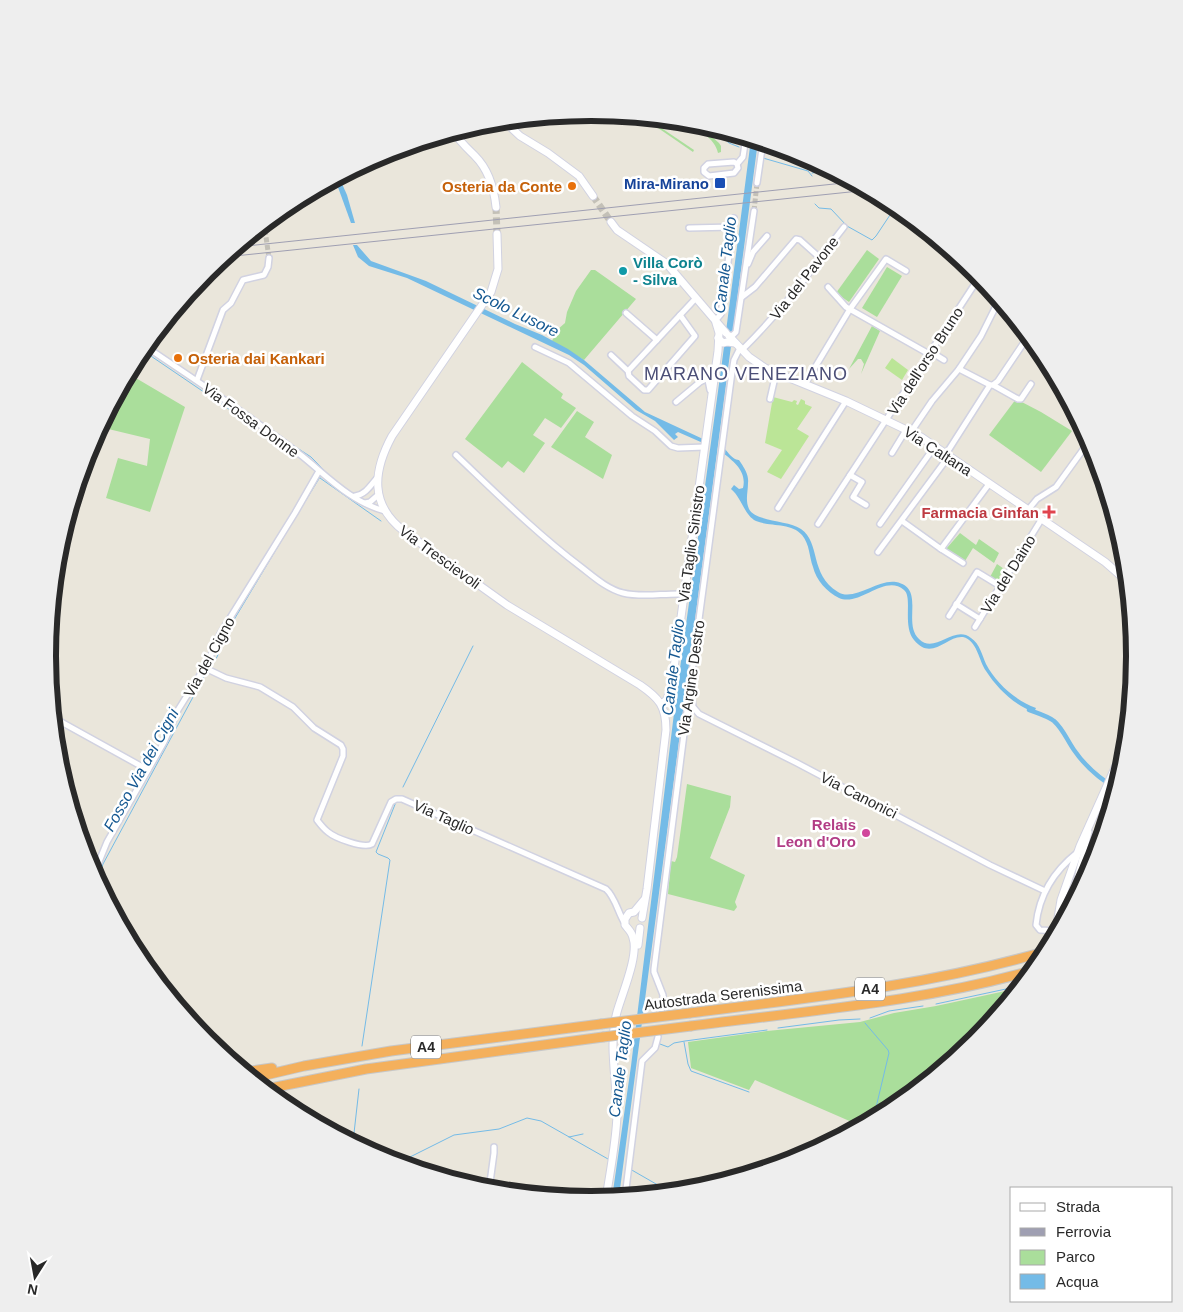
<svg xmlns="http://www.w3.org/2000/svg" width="1183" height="1312" viewBox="0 0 1183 1312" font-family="Arial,sans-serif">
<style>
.green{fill:#aade9b}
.pitch{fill:#bbe597}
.water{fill:#74bbe7}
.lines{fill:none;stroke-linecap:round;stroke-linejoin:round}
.stream{stroke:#74bbe7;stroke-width:1}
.canal{stroke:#74bbe7;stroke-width:4.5}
.street-tunnel{stroke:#c3c0b7;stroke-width:5;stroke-dasharray:5 2.5;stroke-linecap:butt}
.secondary-tunnel{stroke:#c3c0b7;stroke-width:7;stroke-dasharray:7 3.5;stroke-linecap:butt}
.street-casing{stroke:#d1d2e1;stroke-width:8}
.secondary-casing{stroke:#d1d2e1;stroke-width:9}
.highway-casing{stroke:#c7c7c7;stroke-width:11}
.street{stroke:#fff;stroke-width:5}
.secondary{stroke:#fff;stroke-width:7}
.highway{stroke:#f4b05c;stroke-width:9}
.rail{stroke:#9f9fb2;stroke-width:1}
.secondary-bridge-casing{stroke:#d1d2e1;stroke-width:9;stroke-linecap:butt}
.highway-bridge-casing{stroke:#c7c7c7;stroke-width:11;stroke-linecap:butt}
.secondary-bridge{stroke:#fff;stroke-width:7}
.highway-bridge{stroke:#f4b05c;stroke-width:9}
.transit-dot{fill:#1a4fb4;stroke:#fff;stroke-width:2}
.food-dot{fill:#e8710a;stroke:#fff;stroke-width:2}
.culture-dot{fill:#0f9aa8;stroke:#fff;stroke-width:2}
.health-dot{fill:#e0444e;stroke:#fff;stroke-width:2}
.hotel-dot{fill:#d1479c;stroke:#fff;stroke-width:2}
.labels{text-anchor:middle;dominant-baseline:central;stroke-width:5;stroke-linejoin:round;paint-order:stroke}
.shield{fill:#fff;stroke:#696969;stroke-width:1}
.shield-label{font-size:14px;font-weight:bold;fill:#292929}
.transit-label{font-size:15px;font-weight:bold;fill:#164399;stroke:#fff;text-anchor:end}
.food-label{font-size:15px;font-weight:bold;fill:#c56008;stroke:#fff;text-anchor:end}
.culture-label{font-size:15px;font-weight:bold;fill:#0d838f;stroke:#fff;text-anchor:start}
.street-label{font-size:15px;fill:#292929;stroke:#fff}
.health-label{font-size:15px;font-weight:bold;fill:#be3a42;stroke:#fff;text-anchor:end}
.hotel-label{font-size:15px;font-weight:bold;fill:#b23c85;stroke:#fff;text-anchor:end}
.water-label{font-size:16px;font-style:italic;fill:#155891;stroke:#fff}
.quarter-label{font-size:18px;letter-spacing:1px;fill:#4c4f77;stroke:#fff}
.rim{fill:none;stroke:#292929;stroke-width:6}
</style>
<rect width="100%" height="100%" fill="#eae6db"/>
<g class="green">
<polygon points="642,117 645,117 694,150 693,152"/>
<path d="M686 121 695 122 719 143 721 146V152L718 153C715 138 698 130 686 121Z"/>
<polygon points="867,250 879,259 849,302 836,293"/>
<polygon points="887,267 902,276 877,317 862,308"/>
<polygon points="591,270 595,270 636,299 584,360 552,341 557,330 565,323 567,312 576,291"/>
<polygon points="872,326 880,331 861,374 864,364 861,359 858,359 849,369"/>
<polygon points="522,362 563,394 561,398 576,408 561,428 545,418 533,435 545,443 524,473 508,461 502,468 465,439"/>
<polygon points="129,374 185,407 150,512 106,498 118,458 147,466 150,439 100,427"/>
<polygon points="1016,399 1041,412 1072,431 1041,472 989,435"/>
<polygon points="577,411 594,422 585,437 612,455 603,479 551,447"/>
<polygon points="1092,445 1100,468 1084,457"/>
<polygon points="960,533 976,545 979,539 999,553 994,563 973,548 965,561 946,549"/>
<polygon points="997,564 1007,571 1006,573 1003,571 999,577 1002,579 1000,583 990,577"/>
<polygon points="687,784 731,796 730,807 710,858 745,875 735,902 737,907 734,911 668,894 671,861 675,862 677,857"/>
<polygon points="1019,988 976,1041 893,1108 861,1126 755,1080 749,1090 691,1068 688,1042 767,1031 860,1022 894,1013 936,1006"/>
</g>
<g class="pitch">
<polygon points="892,358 908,370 902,380 885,368"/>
<polygon points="1066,395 1082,425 1066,414"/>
<polygon points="773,397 792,402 794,400 797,401 796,404 798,405 801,399 805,401 805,404 812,407 797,429 809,436 781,479 767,472 782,450 765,443"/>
</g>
<g class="water">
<polygon points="751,139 758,141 619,1197 612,1198 631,1066 675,705 722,362"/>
<polygon points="339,177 347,195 355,223 351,223 335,179"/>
<polygon points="353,245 357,245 371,261 426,281 515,324 542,335 568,349 584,360 645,412 703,439 703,443 678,432 675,434 678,437 674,440 655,421 636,410 584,365 569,355 407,278 369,266 358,257"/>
<path d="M724 448C727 451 731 457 735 459 739 461 738 458 741 463 745 469 749 476 748 483 748 492 745 500 749 509 756 522 788 520 801 529 821 543 809 574 838 592 854 602 877 579 896 582 926 588 902 623 919 639 935 655 954 624 971 638 980 644 982 655 986 664 996 683 1016 701 1036 708L1034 712C1014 705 997 688 986 671 979 661 977 640 963 637 947 635 932 662 914 640 902 626 913 597 904 590 885 573 860 607 839 598 827 592 816 580 813 567 809 556 810 545 802 535 791 522 770 527 756 521 744 515 742 498 731 489L734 485 739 489 743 488C747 471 734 462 722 452Z"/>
</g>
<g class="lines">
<g class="stream">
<polyline points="708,125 729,143 739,147"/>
<polyline points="763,158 808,171 812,176"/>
<polyline points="812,173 832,170"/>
<polyline points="815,204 819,208 831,209 847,226 872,240 876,236 896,206"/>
<polyline points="142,350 251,424"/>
<polyline points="279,436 311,457 324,470 323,472"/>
<polyline points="320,478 381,521"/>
<polyline points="298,513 320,477"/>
<polyline points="210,667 217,657 229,628 295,518"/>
<polyline points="403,787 473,646"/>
<polyline points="1114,787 1125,762"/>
<polyline points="97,880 103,864 206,673"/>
<polyline points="1015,994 1016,992"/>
<polyline points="936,1004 1006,989"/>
<polyline points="870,1018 889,1011 923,1006"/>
<polyline points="865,1023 888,1050 889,1053 873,1120"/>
<polyline points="778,1028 839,1020 860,1019"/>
<polyline points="684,1042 688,1064 691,1071 749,1092"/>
<polyline points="660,1044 668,1047 674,1043 685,1041 767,1030"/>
<polyline points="362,1046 390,860 388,858 378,854 376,852 396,802"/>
<polyline points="569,1137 583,1134"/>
<polyline points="353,1142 359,1089"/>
<polyline points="398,1163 454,1135 499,1129 527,1118 541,1121 608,1159"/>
<polyline points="630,1169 670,1192"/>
</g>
<path class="canal" d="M1029 710C1037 713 1047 716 1054 721 1063 729 1067 740 1074 750 1085 766 1100 779 1117 789"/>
<g class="street-tunnel">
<polyline points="754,211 757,183"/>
<polyline points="265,230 269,258"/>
</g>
<g class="secondary-tunnel">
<polyline points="593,196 611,222"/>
<polyline points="496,207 497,234"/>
</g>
<g class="street-casing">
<g id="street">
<polygon points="734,162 737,164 738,168 734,173 709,176 704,172 704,168 708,164"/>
<polyline points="737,164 743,157 746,137"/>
<polyline points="757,183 763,142"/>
<polyline points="689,228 733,227"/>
<polyline points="265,230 266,223"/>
<polyline points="748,264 753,252 767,236"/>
<polyline points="828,287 846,307 929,354"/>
<polyline points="742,297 755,287 796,239 800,240 819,257"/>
<polyline points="626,313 657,340"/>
<polyline points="715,321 721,314 734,218"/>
<polyline points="729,336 733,335 736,332 754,211"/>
<path d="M145 346C198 382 252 417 302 456 328 477 351 502 385 511"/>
<polyline points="535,347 569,363 632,416 655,431 671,446 678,448 705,447"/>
<path d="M742 350C770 322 795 293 818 261L819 257 823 254 844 227"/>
<polyline points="931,352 944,360"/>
<polyline points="611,355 628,371 629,376 644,390 648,390 695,336 680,315"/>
<polyline points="959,369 990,385"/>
<polyline points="628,371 696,298"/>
<polyline points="197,380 223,310 231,303 243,280 264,275 268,267 269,258"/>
<polyline points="805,384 850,309 886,259 906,271"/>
<polyline points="993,385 1018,399 1021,399 1031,384"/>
<polyline points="770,399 776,373"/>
<polyline points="676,402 700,382 706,379 708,380 710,390 712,392"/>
<polyline points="911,432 932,401 959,369 981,336 999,300"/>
<polyline points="892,453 906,430"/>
<polyline points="946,454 990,385 993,385 998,381 1029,335"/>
<path d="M456 455C496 493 536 533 581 567 594 577 607 589 623 593 643 598 663 593 684 594"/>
<polyline points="850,475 862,482 853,497 866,505"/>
<path d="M355 496C365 495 371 485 377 478"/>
<polyline points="365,503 370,502 378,495"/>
<polyline points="778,508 846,401"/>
<polyline points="1027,511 1037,499 1056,487 1090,440"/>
<polyline points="902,521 941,549 989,484"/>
<polyline points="818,524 980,276"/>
<polyline points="880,524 935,446"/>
<polyline points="941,549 963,563"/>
<polyline points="878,552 949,456"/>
<polyline points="956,604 980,619"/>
<polyline points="949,616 977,572 1000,586"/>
<polyline points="975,627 1041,520"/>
<path d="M205 668 226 678 260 687 293 707 314 728 341 745 343 749V756L317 820C320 824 324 829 328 832 335 838 364 849 372 844L391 802 396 799H402L606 889C615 897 618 912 624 922"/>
<polyline points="691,691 693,707 699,714 797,763 990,865 1045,891"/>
<polyline points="54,718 148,770"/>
<polyline points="94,874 107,842 164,742 178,710 208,662 220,634 295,513 319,471"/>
<path d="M1074 903C1075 879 1083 856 1089 832"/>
<path d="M1058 931 1040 930 1036 925C1039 895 1055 870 1078 852"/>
<polyline points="662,1009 663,995 654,972 654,969 690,687 732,372 734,360 740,348"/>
<polyline points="489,1190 494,1153 494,1147"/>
<polyline points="625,1197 642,1061 655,1048 658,1037"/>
</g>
</g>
<g class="secondary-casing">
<g id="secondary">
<polyline points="504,121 520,136 548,153 579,176 593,196"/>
<path d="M454 132C460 142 467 148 475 156 489 170 494 188 496 207"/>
<polyline points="611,222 617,230 667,264 726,333"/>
<path d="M497 234 498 269 491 292 392 436C373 471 369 505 405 532L507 605 640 685C659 698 666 706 666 730L647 889 642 918"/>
<polyline points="729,336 749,357 765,368 846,401 921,437 1105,562 1128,582"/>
<polyline points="718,338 723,343 727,342 735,343"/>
<polyline points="661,704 667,700 672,682 718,351 719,333 716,323"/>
<polyline points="1057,924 1061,900 1080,846 1127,741"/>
<polyline points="638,945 640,928"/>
<path d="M606 1199C610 1171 616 1143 617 1115 617 1080 608 1046 617 1012 622 994 639 955 633 938 632 932 628 929 625 925V919L629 913 634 912 644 900"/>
</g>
</g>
<g class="highway-casing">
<g id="highway">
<path d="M690 1013C810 998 931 985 1047 951"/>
<path d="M691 1026C805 1011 923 1002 1034 970"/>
<polyline points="245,1072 272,1068"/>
<polyline points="253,1078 304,1066 391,1051 601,1024"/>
<polyline points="266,1089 366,1069 603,1037"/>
</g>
</g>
<use href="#street" class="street"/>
<use href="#secondary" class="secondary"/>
<use href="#highway" class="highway"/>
<g class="rail">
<polyline points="237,247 853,182"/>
<polyline points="225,257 869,190"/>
</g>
<g class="secondary-bridge-casing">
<polyline id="secondary-bridge" points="1056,936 1057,924"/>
</g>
<g class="highway-bridge-casing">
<g id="highway-bridge">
<polyline points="601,1024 690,1013"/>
<polyline points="603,1037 691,1026"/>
</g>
</g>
<use href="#secondary-bridge" class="secondary-bridge"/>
<use href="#highway-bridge" class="highway-bridge"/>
</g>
<rect class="transit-dot" x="714" y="177" width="12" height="12" rx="2.5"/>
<g class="food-dot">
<circle cx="572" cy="186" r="5"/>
<circle cx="178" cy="358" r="5"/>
</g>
<circle class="culture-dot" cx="623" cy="271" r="5"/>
<path class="health-dot" d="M1046.5 504.5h5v5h5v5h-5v5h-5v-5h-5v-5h5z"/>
<circle class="hotel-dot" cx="866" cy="833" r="5"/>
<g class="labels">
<g class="shield">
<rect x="855" y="977.5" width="30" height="23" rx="4"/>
<rect x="411" y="1035.5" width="30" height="23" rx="4"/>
</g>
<g class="shield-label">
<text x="870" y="989">A4</text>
<text x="426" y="1047">A4</text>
</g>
<g class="transit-label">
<text x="709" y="183">Mira-Mirano</text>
</g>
<g class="food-label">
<text x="562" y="186">Osteria da Conte</text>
<text x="188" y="358" text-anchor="start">Osteria dai Kankari</text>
</g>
<g class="culture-label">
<text x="633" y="262">Villa Corò<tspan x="633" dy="17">- Silva</tspan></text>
</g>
<g class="street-label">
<text transform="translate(804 278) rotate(-52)">Via del Pavone</text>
<text transform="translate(925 361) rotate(-57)">Via dell'orso Bruno</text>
<text transform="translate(251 420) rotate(36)">Via Fossa Donne</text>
<text transform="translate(938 451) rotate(33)">Via Caltana</text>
<text transform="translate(691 544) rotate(-82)">Via Taglio Sinistro</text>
<text transform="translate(440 557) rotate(36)">Via Trescievoli</text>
<text transform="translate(1008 574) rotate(-58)">Via del Daino</text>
<text transform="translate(209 657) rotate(-61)">Via del Cigno</text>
<text transform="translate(691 678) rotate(-82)">Via Argine Destro</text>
<text transform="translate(859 795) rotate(27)">Via Canonici</text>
<text transform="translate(444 817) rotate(24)">Via Taglio</text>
<text transform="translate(723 995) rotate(-7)">Autostrada Serenissima</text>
</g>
<g class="health-label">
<text x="1039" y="512">Farmacia Ginfan</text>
</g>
<g class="hotel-label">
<text x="856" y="824">Relais<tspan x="856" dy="17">Leon d'Oro</tspan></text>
</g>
<g class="water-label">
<text transform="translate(725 265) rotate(-83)">Canale Taglio</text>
<text transform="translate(516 312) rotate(26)">Scolo Lusore</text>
<text transform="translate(673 667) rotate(-83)">Canale Taglio</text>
<text transform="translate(141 770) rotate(-61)">Fosso Via dei Cigni</text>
<text transform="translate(620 1069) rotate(-83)">Canale Taglio</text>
</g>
<g class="quarter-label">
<text x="746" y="374">MARANO VENEZIANO</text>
</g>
</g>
<path d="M0 0H1183V1312H0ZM56 656a535 535 0 1 1 1070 0a535 535 0 1 1-1070 0Z" fill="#eee" fill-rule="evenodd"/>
<path class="rim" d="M56 656a535 535 0 1 1 1070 0a535 535 0 1 1-1070 0Z"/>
<rect x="1010" y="1187" width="162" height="115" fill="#ffffff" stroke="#a9a9a9"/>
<rect x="1020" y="1203" width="25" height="8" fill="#ffffff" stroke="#a9a9a9"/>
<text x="1056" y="1212" font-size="15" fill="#292929">Strada</text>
<rect x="1020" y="1228" width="25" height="8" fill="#9f9fb2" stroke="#a9a9a9"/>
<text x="1056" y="1237" font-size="15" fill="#292929">Ferrovia</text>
<rect x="1020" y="1250" width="25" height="15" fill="#aade9b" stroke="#a9a9a9"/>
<text x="1056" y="1262" font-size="15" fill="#292929">Parco</text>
<rect x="1020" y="1274" width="25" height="15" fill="#74bbe7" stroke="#a9a9a9"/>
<text x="1056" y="1287" font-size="15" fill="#292929">Acqua</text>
<g transform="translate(35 1277) rotate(191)" stroke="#ffffff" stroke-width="4" paint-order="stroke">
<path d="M0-4L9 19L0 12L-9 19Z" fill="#292929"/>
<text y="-8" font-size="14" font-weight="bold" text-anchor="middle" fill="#292929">N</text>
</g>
</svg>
